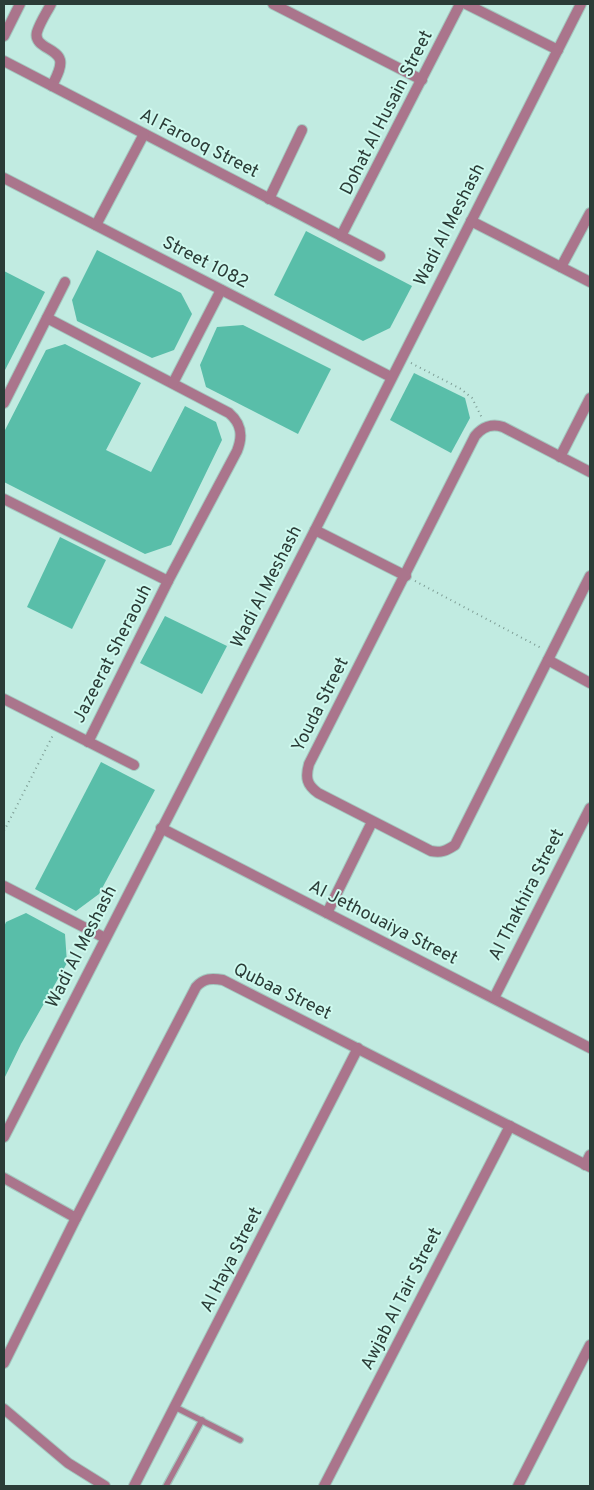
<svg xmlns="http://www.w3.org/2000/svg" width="594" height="1490" viewBox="0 0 594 1490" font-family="Overpass,sans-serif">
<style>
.building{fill:#59bea9}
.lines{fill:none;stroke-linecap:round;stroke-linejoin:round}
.lane-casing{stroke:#a3c8bf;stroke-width:8}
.street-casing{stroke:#a3c8bf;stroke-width:12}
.path{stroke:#7d9c94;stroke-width:2;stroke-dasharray:1 4;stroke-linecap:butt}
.lane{stroke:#aa758c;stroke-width:5.5}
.street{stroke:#aa758c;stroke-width:10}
.labels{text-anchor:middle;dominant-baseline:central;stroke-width:4;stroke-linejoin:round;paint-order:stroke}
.street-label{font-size:18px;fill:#2b3c37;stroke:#cef9ee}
</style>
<rect width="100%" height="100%" fill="#c1ebe1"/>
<g class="building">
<polygon points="306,231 412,286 390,328 363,341 274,295"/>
<polygon points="97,250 181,293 192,314 174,350 152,358 77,321 72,300"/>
<polygon points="4,271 45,292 4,372"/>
<polygon points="243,325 331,369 298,434 206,387 200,365 217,327"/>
<polygon points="65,344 141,383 106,450 151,472 185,406 216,422 222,440 171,545 145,554 4,482 4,432 46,350"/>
<polygon points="414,373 465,398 470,418 451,453 390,420"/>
<polygon points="60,537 106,560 72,629 27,607"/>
<polygon points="165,616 227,646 202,694 140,663"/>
<polygon points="101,762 155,790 99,894 76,911 35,889"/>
<polygon points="26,913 65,934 67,963 21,1044 4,1079 4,927 6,922"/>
</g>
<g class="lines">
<g class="lane-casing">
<g id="lane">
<polyline points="175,1407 240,1440"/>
<polyline points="166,1486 202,1420"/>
</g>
</g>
<g class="street-casing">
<g id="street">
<path d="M51 4C47 12 40 22 37 32 33 47 57 48 60 60 62 68 55 79 52 86"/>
<polyline points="273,4 422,80"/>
<polyline points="466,4 558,50"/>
<polyline points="4,36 20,4"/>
<polyline points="4,61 380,256"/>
<polyline points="4,178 391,377"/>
<polyline points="269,199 302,130"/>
<polyline points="471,221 590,282"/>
<polyline points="96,225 144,134"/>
<polyline points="341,236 460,4"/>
<polyline points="561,267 590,213"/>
<path d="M47 318 229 413C242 424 243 436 237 451L168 581 88 742"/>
<polyline points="173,383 221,290"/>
<polyline points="4,403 65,282"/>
<polyline points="560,457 590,398"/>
<path d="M590 472 503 427C492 423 482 427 475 436L309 764C305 778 307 785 318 793L431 851C441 853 446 851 455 845L590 576"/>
<polyline points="4,499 168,581"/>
<polyline points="315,530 406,576"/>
<polyline points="548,660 590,683"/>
<polyline points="4,699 134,765"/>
<polyline points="161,828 590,1048"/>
<polyline points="4,886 105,938"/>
<polyline points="327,913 372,822"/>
<polyline points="494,998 590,808"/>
<polyline points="4,1137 315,530 581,4"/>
<polyline points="585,1165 590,1155"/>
<polyline points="4,1178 76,1218"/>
<path d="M4 1363 76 1218 196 987C204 978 212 978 223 980L590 1167"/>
<polyline points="4,1409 68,1463 105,1486"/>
<polyline points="134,1486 358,1048"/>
<polyline points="324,1486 510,1126"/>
<polyline points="518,1486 590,1345"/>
</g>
</g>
<g class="path">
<polyline points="411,363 461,389 472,398 482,418"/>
<polyline points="415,581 543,649"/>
<polyline points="4,831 53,735"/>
</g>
<use href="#lane" class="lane"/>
<use href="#street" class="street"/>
</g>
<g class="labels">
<g class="street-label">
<text transform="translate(387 113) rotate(-63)">Dohat Al Husain Street</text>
<text transform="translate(199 144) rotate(27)">Al Farooq Street</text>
<text transform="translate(450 225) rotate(-63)">Wadi Al Meshash</text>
<text transform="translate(205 263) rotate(27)">Street 1082</text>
<text transform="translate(267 587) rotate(-63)">Wadi Al Meshash</text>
<text transform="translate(113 654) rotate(-63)">Jazeerat Sheraouh</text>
<text transform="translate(321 705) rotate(-63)">Youda Street</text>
<text transform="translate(527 895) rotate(-63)">Al Thakhira Street</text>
<text transform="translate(383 923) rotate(27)">Al Jethouaiya Street</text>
<text transform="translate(82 947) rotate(-63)">Wadi Al Meshash</text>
<text transform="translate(282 992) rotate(26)">Qubaa Street</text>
<text transform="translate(232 1260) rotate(-63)">Al Haya Street</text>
<text transform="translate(402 1299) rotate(-63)">Awjab Al Tair Street</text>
</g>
</g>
<rect width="594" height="1490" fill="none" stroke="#2b3c37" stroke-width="10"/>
</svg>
